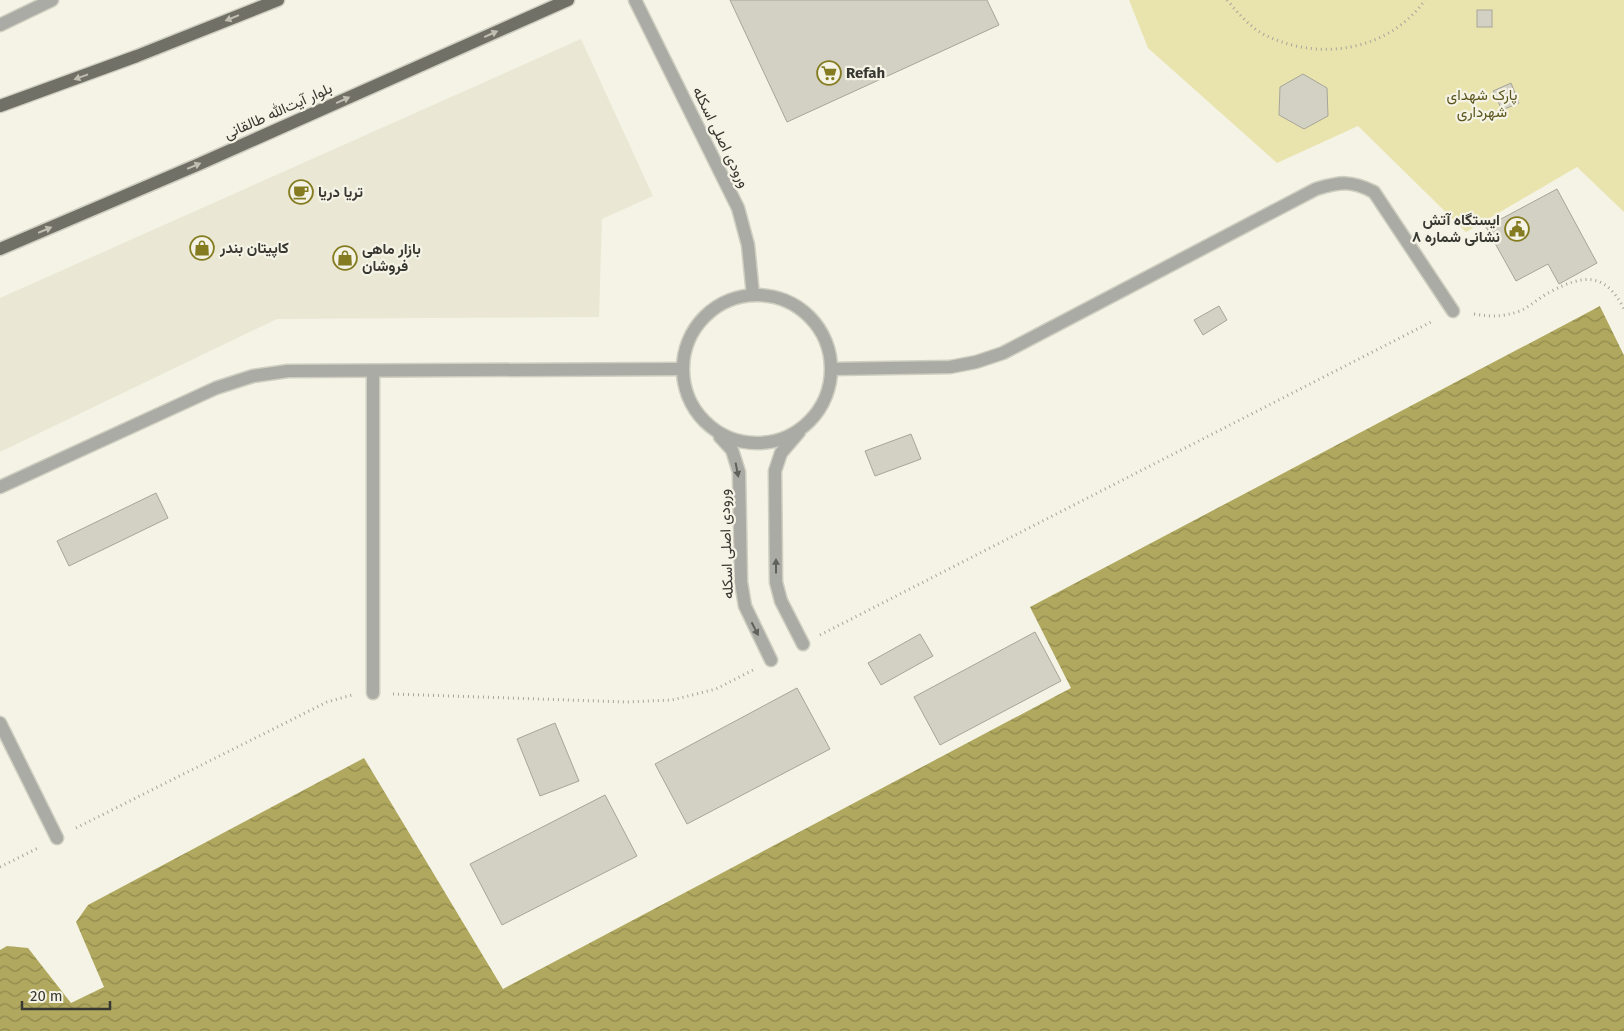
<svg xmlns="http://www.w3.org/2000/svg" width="1624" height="1031" viewBox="0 0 1624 1031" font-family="'Fira Sans',Vazirmatn,sans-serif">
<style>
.built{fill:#eae8d4}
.green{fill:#e9e4ae}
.water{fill:url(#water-waves)}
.pier{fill:#f4f3e5}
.building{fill:#d2d1c4;stroke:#a6a598}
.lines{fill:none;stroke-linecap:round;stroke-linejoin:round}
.service-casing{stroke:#cecec1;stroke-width:15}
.minor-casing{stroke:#cecec1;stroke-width:15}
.primary-casing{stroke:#cecec1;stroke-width:15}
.path{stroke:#a6a59a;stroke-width:3;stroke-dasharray:1 4;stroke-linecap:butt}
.service{stroke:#ababa5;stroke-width:12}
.minor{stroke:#ababa5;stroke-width:12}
.primary{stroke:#717066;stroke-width:12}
.oneway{fill:#c0bfb2}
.oneway2{fill:#60605a}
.labels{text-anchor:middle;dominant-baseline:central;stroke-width:4.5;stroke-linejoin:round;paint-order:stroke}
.poi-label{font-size:15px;font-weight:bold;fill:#383832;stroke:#f4f3e5;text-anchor:start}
.park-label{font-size:15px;fill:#5a541c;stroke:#f4f3e5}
.street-label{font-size:15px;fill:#383832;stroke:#f4f3e5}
</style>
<defs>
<pattern id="water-waves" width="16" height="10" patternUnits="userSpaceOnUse" patternTransform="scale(1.25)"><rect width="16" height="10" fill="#b0a85e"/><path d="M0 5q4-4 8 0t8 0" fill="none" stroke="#908a4e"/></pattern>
</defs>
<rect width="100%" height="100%" fill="#f4f3e5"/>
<polygon class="built" points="581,39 653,196 602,219 599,317 277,319 0,452 0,298"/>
<polygon class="green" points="1129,0 1624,0 1624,212 1577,167 1466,232 1358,126 1277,163 1148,48"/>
<polygon class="water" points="1600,306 1624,355 1624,1031 0,1031 0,950 7,946 28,948 71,1003 104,987 76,922 88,905 364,758 503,989 1071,688 1030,607"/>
<polygon class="pier" points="1601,305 1624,349 1624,355 1600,306"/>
<g class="building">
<polygon points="730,0 987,0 999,25 787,122"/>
<rect x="1477" y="10" width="15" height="17"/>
<polygon points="1303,74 1327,88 1328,116 1304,129 1279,115 1280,87"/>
<polygon points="1511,83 1519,103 1502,110 1493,91"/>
<polygon points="1557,189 1597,263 1559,284 1548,264 1516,281 1486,227"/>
<polygon points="1219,306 1227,320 1203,335 1194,320"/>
<polygon points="911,434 921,459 875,476 865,451"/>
<polygon points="156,493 168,518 69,566 57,541"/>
<polygon points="1035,632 1061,681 940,745 914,697"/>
<polygon points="920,634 933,656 881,685 868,663"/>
<polygon points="797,688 830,749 687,824 655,764"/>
<polygon points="555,723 579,781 540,796 517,739"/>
<polygon points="605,795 637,856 502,925 470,864"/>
</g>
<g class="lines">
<g class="service-casing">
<g id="service">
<polyline points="635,0 738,208 748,245 753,295"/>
<circle cx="757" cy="369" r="74"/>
<path d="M832 369 950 367 976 362 1003 353 1316 189C1340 182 1351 180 1374 192L1453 311"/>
<polyline points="373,371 373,693"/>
<polyline points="799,432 781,453 775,471 776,582 781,601 803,644"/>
<polyline points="720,437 732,450 739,472 741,582 745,606 771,660"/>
<polyline points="0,487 216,388 253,376 288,371 682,369"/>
<polyline points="0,723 57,838"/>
</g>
</g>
<g class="minor-casing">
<polyline id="minor" points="0,25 52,0"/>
</g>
<g class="primary-casing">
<g id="primary">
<polyline points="0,106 137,56 278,0"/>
<polyline points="0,249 197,165 568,0"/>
</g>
</g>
<g class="path">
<path d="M1227 0C1238 13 1249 26 1263 34 1317 62 1388 52 1425 0"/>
<path d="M1474 314C1491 317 1503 317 1520 311 1531 306 1540 297 1550 292 1584 274 1605 272 1624 309"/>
<polyline points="820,635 1433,321"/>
<polyline points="393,694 627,702 672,700 716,689 753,670"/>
<polyline points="76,828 327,702 352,695"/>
<polyline points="0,867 40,847"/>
</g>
<use href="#service" class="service"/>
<use href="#minor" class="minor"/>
<use href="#primary" class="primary"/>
</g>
<defs><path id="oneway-solid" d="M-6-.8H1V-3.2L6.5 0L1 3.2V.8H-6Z" transform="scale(1.25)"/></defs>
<g class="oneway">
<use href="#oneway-solid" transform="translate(232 18) rotate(158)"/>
<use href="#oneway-solid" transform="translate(491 34) rotate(-24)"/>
<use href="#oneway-solid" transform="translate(81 77) rotate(160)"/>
<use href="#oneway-solid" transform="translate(343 100) rotate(-24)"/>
<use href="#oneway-solid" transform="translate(194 166) rotate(-23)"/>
<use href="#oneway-solid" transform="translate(45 230) rotate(-23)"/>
</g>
<g class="oneway2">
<use href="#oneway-solid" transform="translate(737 470) rotate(79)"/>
<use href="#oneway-solid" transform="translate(776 566) rotate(-90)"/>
<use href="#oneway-solid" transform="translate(755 629) rotate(63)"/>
</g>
<defs>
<g id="supermarket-ring" transform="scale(1.25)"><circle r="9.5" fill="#f4f3e5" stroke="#857c22" stroke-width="1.5"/><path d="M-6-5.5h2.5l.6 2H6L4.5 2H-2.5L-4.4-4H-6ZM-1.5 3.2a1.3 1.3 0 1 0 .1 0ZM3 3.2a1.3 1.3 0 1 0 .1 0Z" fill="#857c22"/></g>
<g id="cafe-ring" transform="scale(1.25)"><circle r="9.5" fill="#f4f3e5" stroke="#857c22" stroke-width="1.5"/><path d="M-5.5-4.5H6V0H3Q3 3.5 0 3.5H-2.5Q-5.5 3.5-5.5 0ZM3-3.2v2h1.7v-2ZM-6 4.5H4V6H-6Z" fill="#857c22"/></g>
<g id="civic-ring" transform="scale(1.25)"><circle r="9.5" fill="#f4f3e5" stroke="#857c22" stroke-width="1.5"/><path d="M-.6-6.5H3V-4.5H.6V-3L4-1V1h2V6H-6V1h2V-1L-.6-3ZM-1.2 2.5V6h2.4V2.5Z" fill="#857c22"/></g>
<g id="shop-ring" transform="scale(1.25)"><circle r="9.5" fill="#f4f3e5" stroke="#857c22" stroke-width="1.5"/><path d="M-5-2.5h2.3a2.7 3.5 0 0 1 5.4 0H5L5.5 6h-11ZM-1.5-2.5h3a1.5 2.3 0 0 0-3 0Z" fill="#857c22"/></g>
</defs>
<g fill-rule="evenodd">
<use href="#supermarket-ring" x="829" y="73"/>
<use href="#cafe-ring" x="301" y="192"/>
<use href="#civic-ring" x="1517" y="229"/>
<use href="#shop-ring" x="202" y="248"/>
<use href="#shop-ring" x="345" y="258"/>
</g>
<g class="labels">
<g class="poi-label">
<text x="846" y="73">Refah</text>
<text x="318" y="192">تریا دریا</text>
<text x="1500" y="220" text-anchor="end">ایستگاه آتش<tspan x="1500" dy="17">نشانی شماره ۸</tspan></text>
<text x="220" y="248">کاپیتان بندر</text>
<text x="362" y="249">بازار ماهی<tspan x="362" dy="17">فروشان</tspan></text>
</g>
<g class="park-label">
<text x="1482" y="95">پارک شهدای<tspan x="1482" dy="17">شهرداری</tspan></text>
</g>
<g class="street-label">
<text transform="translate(278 111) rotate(-24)">بلوار آیت‌الله طالقانی</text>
<text transform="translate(721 137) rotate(64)">ورودی اصلی اسکله</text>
<text transform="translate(726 544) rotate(-92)">ورودی اصلی اسکله</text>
</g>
</g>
<path d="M22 1001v8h88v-8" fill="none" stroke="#383832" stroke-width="2.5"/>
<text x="30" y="1001" font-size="15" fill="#383832" stroke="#f4f3e5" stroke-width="4" paint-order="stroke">20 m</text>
</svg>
